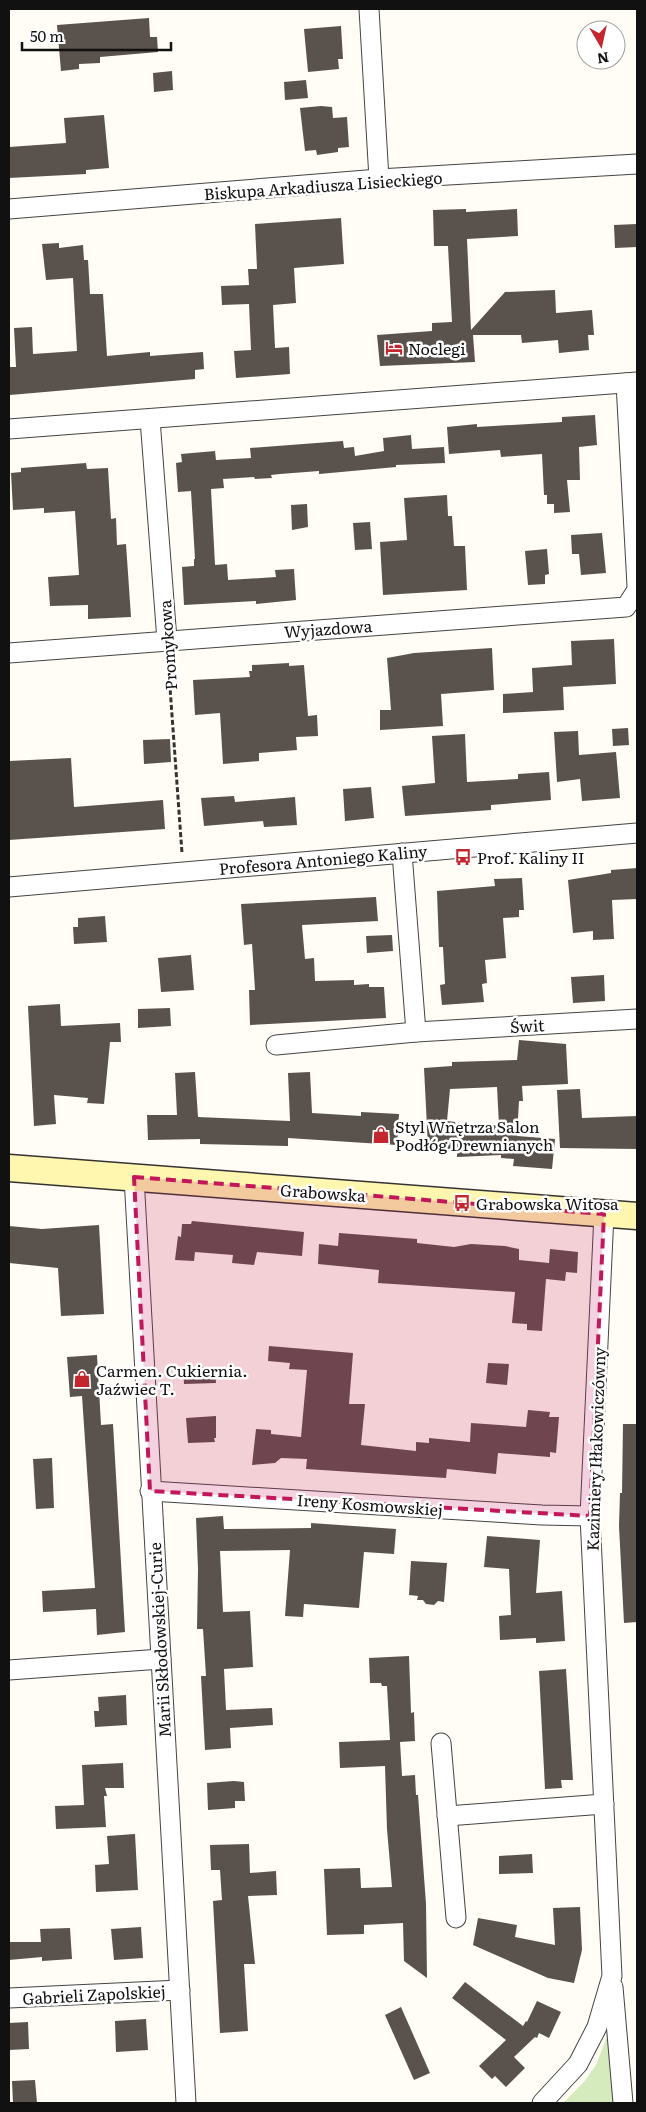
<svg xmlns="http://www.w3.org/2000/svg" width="646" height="2112" viewBox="0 0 646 2112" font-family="Literata,serif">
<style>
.green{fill:#d5ebbd}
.building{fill:#5a524d;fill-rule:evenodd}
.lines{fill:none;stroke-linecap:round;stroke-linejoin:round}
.street-casing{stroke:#444;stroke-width:21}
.secondary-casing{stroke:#333;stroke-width:29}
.path{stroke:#333;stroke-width:3;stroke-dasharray:5 2.5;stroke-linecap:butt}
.street{stroke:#fff;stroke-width:19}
.secondary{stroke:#fff6b0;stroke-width:26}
.marked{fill:#c2185b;fill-opacity:0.2;stroke:#c2185b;stroke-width:4;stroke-dasharray:10 6;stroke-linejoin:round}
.labels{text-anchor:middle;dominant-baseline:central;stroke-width:5;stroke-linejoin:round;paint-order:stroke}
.street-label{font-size:16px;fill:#111;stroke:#fff}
.poi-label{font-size:16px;fill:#111;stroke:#fff;text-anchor:start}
</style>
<rect width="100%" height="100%" fill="#fffdf5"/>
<polygon class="green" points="611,2026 617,2103 563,2103 584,2082 596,2065"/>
<g class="building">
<polygon points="149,18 150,37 157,37 158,52 100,57 100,63 79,64 79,69 61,71 57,25"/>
<polygon points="341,26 343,59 338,59 339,69 308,72 304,29"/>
<polygon points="172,71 173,90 154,92 153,73"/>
<polygon points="306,80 308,98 285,100 284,82"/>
<polygon points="321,106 332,107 333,118 347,117 349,147 338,148 338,152 317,155 316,150 305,151 300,108"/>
<polygon points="104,115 109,168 86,170 86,174 9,178 9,147 66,143 64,118"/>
<polygon points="466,209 466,212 517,209 518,236 467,239 471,330 505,292 555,290 556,313 592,310 594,335 588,335 589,350 559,353 558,340 522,343 521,335 473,335 475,362 380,366 377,335 432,331 432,323 452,322 448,246 434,246 433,210"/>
<polygon points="341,218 344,264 294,268 296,303 273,305 275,348 289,347 290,374 236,378 234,351 251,350 249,304 222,305 221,286 249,285 248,269 257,269 255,224"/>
<polygon points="637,224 637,247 615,248 614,225"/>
<polygon points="59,243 59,248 83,245 84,260 88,260 90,294 103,294 107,356 150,352 150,356 203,352 204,369 195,370 195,379 10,395 9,367 16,367 14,328 32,327 33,354 77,351 73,278 46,280 42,244"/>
<polygon points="595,415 597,445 579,447 580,480 567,480 570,512 554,513 554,504 547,504 547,495 544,495 542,454 501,457 500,450 449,454 447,427 477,424 477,427 562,422 562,417"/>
<polygon points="411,435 412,449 444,447 445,463 396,465 396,467 319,474 319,471 280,474 271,475 272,478 255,479 254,477 223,479 224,488 211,489 215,565 227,564 228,580 276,577 275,570 294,569 296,600 256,604 256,601 184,605 182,567 194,566 194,559 195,559 191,491 178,492 176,463 182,462 181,454 215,451 216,460 251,458 250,448 343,441 344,448 354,447 355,456 384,451 383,438"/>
<polygon points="86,463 87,469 108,468 111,519 116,518 117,545 126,544 131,617 88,619 88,605 50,606 48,577 79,575 75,511 44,513 44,508 13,510 11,473 21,472 21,468"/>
<polygon points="447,495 448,516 452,516 454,546 465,546 467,590 383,595 380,542 407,540 404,498"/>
<polygon points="307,504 308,527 292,530 291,505"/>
<polygon points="370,522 372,549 355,550 353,523"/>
<polygon points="602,533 606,573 581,575 579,554 572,554 571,535"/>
<polygon points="547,549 549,574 545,575 545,584 528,585 525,551"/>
<polygon points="614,639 616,684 563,687 564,710 503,713 503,694 533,692 532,668 572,665 571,641"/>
<polygon points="492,648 494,690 441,694 443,726 380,730 380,710 391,710 387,658 414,653"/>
<polygon points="289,663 289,666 304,665 308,716 317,715 318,736 296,737 297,750 259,753 259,761 223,764 220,713 195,715 193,680 250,677 249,671 252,671 252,665"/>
<polygon points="628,728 629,745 613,746 612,729"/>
<polygon points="578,731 579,755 616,752 620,798 582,801 580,779 557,782 554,732"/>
<polygon points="465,734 467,782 518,779 518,774 549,772 551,800 491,805 491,810 405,816 402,786 435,783 432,736"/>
<polygon points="170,739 171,762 144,764 143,740"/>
<polygon points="71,758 74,807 163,800 165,829 9,840 9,761"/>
<polygon points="371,787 374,818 345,821 343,789"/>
<polygon points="234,796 235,802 295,797 297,825 264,827 263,821 204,826 201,798"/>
<polygon points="637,868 637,899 612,900 614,939 593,940 593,931 573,933 568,880 611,873 611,870"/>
<polygon points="522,878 524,910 519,910 519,917 503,918 506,958 485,960 487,983 482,984 484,1002 442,1005 440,985 445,984 443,947 439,947 437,891 495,886 494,879"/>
<polygon points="376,897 378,921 302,925 305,959 314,958 315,981 354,980 354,985 369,984 369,987 384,987 386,1018 250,1025 249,990 255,990 252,944 244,945 241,904"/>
<polygon points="105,916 107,942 74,944 73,927 78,927 78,918"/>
<polygon points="392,935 393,951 367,953 366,936"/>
<polygon points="191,955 194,990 161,992 158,958"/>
<polygon points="604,975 605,1001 573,1003 571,977"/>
<polygon points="60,1004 61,1026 120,1023 121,1042 110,1042 104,1104 87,1103 88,1098 54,1095 56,1124 34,1126 28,1006"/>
<polygon points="170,1008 171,1026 138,1028 138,1009"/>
<path d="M519 1040 566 1044 568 1084 522 1086 523 1101H519L517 1136 555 1139 552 1169 513 1166 514 1159 501 1158V1155L457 1157V1150L428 1147 424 1068 452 1066V1062L517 1060ZM497 1087 499 1125 456 1127 455 1122 447 1121 450 1089Z"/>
<polygon points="195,1072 198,1117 290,1121 288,1073 310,1072 312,1113 361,1116 361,1112 399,1114 397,1145 288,1138 288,1146 200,1144 200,1139 148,1140 147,1115 177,1115 175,1073"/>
<polygon points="580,1089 582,1118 637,1116 637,1149 560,1148 557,1090"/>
<polygon points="192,1221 304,1232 302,1256 257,1252 254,1265 232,1263 233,1255 195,1252 194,1261 175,1260 178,1236 181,1237 182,1224 191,1224"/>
<polygon points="99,1225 104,1314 61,1316 58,1268 9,1263 9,1226 42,1229"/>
<polygon points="339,1233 417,1239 417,1243 454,1247 471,1244 505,1246 519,1249 519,1260 549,1263 550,1249 578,1252 577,1273 566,1272 565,1281 546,1279 542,1331 527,1330 527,1324 512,1323 515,1292 378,1283 379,1270 318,1264 319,1244 338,1246"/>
<polygon points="269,1346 353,1353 349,1404 365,1404 361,1445 416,1451 416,1442 429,1443 429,1438 470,1442 471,1423 526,1427 528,1410 550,1412 549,1417 559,1417 556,1453 550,1452 550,1457 498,1453 496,1474 447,1469 446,1478 306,1469 307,1459 281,1458 275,1463 252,1465 256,1429 271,1430 271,1434 301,1437 307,1370 289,1369 290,1363 268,1361"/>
<polygon points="97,1355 101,1425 113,1424 125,1632 97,1635 96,1609 43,1612 42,1591 95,1588 82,1396 70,1397 67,1357"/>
<polygon points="488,1363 509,1364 507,1385 486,1383"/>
<polygon points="215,1367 216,1383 184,1384 183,1368"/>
<polygon points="216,1416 216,1438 214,1438 215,1442 188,1443 186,1418"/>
<polygon points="623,1424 637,1424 637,1622 624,1623 619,1526 620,1493 622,1493"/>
<polygon points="52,1458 54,1508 36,1509 33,1459"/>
<polygon points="223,1516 224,1529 311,1528 311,1523 396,1529 394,1554 364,1552 359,1608 304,1604 303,1617 285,1616 290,1550 220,1551 223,1612 250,1611 253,1667 224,1669 226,1710 272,1708 273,1725 230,1728 231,1748 205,1750 201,1676 206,1676 203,1629 197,1629 198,1569 196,1518"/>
<polygon points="487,1536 540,1540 536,1593 562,1591 565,1641 536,1643 536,1638 500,1640 499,1616 511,1615 509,1569 484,1567"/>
<polygon points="411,1561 447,1563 444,1602 438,1601 434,1605 426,1604 423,1600 417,1600 418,1596 409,1595"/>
<polygon points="409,1656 411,1713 414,1712 415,1741 400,1742 402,1776 415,1775 416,1795 418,1795 426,1904 427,1978 404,1961 403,1923 364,1925 364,1934 327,1935 324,1869 360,1868 361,1888 392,1887 387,1829 385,1766 340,1768 339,1742 390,1740 387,1686 382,1686 381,1683 370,1683 369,1658"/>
<polygon points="566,1669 573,1780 561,1780 562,1788 545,1789 539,1671"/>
<polygon points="126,1695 127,1725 95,1727 94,1711 99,1711 98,1697"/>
<polygon points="123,1763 124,1788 105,1788 107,1796 104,1796 106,1827 56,1829 55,1806 84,1805 82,1765"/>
<polygon points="234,1781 244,1782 245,1801 235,1801 235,1808 208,1810 207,1783"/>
<polygon points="135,1834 138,1890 96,1892 95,1865 109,1864 107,1836"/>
<polygon points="249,1844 250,1873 276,1871 277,1895 248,1896 255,1964 244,1964 248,2031 220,2033 213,1901 222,1900 220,1870 211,1870 210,1845"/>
<polygon points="532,1854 533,1873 499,1874 499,1856"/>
<polygon points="580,1907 582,1950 574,1983 548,1978 473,1945 478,1918 517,1925 515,1937 555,1945 553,1908"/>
<polygon points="141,1927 143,1958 114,1960 111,1929"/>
<polygon points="70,1928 72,1959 42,1961 42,1957 9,1960 9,1942 41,1942 40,1929"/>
<polygon points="465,1982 523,2026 526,2021 527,2022 537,2001 561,2012 549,2038 539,2033 537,2038 535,2037 514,2057 525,2068 506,2087 495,2076 492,2079 479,2066 506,2040 452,1998"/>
<polygon points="401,2007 430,2073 414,2080 385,2015"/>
<polygon points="146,2019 148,2050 116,2052 115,2021"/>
<polygon points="28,2022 29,2049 9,2050 9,2023"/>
<polygon points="35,2080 37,2103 13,2103 12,2081"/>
</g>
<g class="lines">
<g class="street-casing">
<g id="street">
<polyline points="369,9 379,179"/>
<polyline points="9,209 379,179 637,164"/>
<polyline points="626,383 637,586"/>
<polyline points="150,419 167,640"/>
<polyline points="9,429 637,382"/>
<polyline points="9,653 626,607 637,590"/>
<polyline points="402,853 416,1032"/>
<polyline points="9,887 637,833"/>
<polyline points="276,1045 416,1032 637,1019"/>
<polyline points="134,1177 186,2103"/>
<polyline points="150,1491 542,1515 590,1516"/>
<polyline points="9,1670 161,1659"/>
<polyline points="441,1743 456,1918"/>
<polyline points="447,1816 604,1804"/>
<polyline points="613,1987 623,2103"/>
<polyline points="9,1998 180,1990"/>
<polyline points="542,2103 578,2064 597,2027 612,1976 590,1516 604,1214"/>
</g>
</g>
<g class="secondary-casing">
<polyline id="secondary" points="9,1168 637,1216"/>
</g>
<polyline class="path" points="168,660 182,853"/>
<use href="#street" class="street"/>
<use href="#secondary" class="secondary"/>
</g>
<path class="marked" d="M134 1177 604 1214 590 1516 150 1491Z"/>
<defs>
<g id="hotel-bare" transform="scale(1.35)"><path d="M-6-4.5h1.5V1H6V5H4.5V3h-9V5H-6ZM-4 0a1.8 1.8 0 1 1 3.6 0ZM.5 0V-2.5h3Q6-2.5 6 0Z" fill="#c4262e" stroke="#fff" stroke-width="2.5" paint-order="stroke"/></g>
<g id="bus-bare" transform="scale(1.35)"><path d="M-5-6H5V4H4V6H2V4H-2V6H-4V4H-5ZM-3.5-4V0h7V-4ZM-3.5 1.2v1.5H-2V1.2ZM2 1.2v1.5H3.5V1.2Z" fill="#c4262e" stroke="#fff" stroke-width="2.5" paint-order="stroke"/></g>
<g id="shop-bare" transform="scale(1.35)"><path d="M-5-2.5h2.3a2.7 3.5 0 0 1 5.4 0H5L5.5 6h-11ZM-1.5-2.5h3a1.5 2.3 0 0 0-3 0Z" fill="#c4262e" stroke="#fff" stroke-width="2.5" paint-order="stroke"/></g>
</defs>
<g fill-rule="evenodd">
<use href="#hotel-bare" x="394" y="348"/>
<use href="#bus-bare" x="463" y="857"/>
<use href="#shop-bare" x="381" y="1135"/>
<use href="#bus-bare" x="462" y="1203"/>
<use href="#shop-bare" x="82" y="1379"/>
</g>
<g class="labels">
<g class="street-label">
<text transform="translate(323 185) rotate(-4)">Biskupa Arkadiusza Lisieckiego</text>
<text transform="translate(328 628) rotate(-4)">Wyjazdowa</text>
<text transform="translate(167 645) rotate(-94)">Promykowa</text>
<text transform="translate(323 859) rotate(-5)">Profesora Antoniego Kaliny</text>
<text transform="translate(527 1025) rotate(-3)">Świt</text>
<text transform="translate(323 1192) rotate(4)">Grabowska</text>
<text transform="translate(595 1449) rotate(-88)">Kazimiery Iłłakowiczówny</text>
<text transform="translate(370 1504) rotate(4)">Ireny Kosmowskiej</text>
<text transform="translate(159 1640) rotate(-93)">Marii Skłodowskiej-Curie</text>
<text transform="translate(94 1994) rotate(-3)">Gabrieli Zapolskiej</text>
</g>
<g class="poi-label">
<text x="408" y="348">Noclegi</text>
<text x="477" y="857">Prof. Kaliny II</text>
<text x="395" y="1126">Styl Wnętrza Salon<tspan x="395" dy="18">Podłóg Drewnianych</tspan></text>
<text x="476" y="1203">Grabowska Witosa</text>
<text x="96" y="1370">Carmen. Cukiernia.<tspan x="96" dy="18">Jaźwiec T.</tspan></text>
</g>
</g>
<rect width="646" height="2112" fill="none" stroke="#111111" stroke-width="20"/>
<g transform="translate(601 45) rotate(171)"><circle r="24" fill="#ffffff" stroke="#a0a0a0"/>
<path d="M0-4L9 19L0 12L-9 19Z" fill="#c4262e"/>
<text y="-8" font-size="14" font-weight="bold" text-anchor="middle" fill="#111111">N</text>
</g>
<path d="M22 42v8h149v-8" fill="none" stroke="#111111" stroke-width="2.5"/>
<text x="30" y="42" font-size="15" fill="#111111" stroke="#ffffff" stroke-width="4" paint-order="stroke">50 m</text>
</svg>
